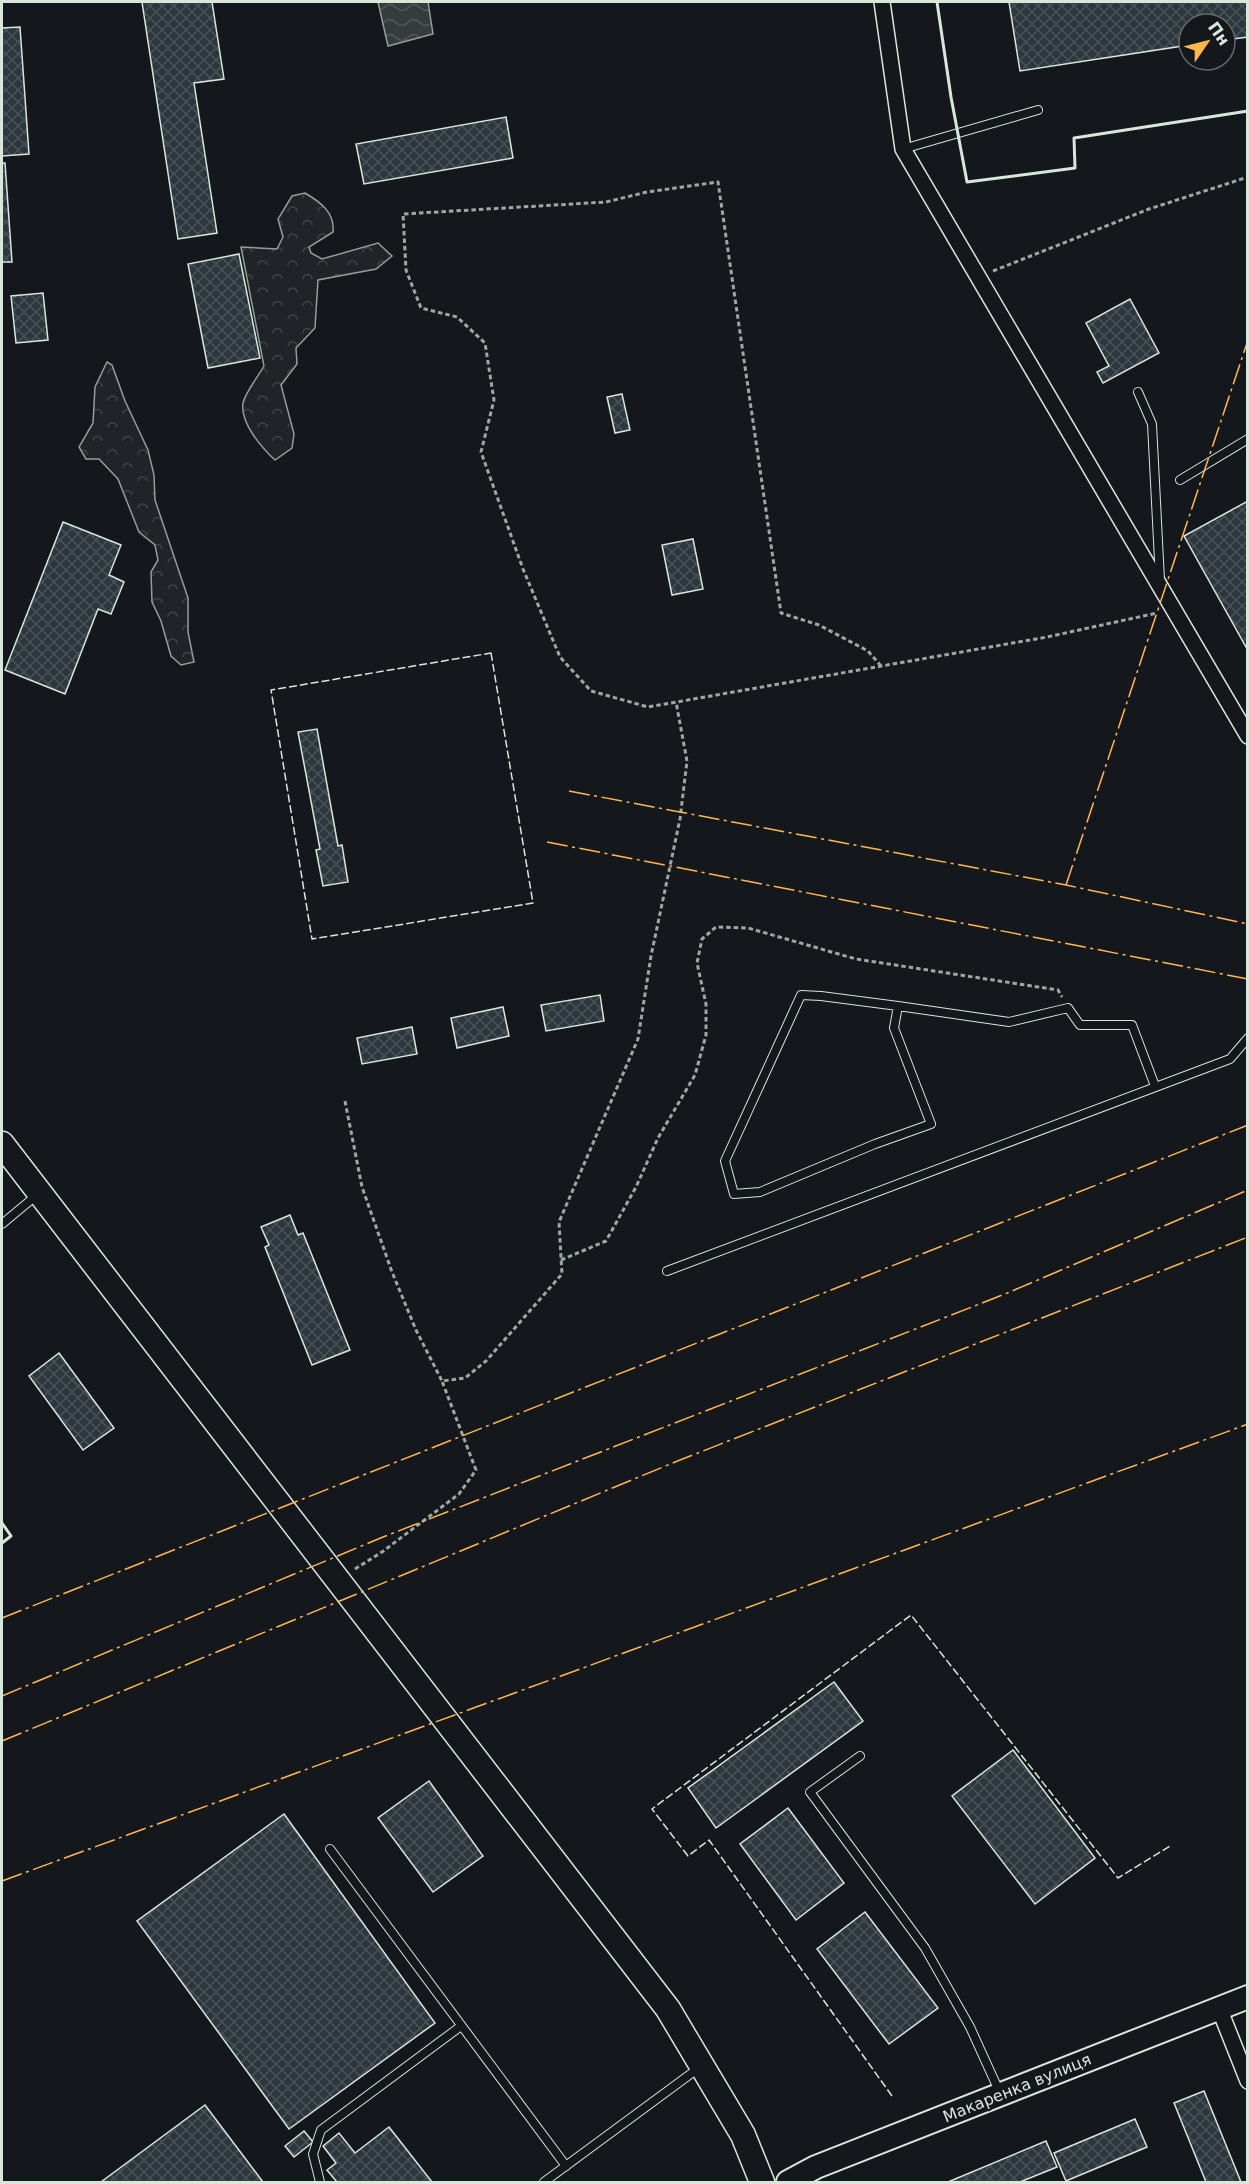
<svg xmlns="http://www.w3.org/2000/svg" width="1249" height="2184" viewBox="0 0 1249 2184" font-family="'DejaVu Sans',sans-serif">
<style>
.forest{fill:url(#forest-crowns);stroke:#939e99;stroke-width:1.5}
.water{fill:url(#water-waves);stroke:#939e99;stroke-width:1.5}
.building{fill:url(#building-cross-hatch);stroke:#d8e6dc;stroke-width:1.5}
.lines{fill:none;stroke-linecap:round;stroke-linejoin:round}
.lane-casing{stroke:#d8e6dc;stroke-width:10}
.street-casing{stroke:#d8e6dc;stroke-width:18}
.secondary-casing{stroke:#d8e6dc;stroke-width:26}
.primary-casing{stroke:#d8e6dc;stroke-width:27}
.path{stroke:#9da8a2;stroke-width:3;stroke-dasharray:4.5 3;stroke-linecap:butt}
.lane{stroke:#14181c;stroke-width:8}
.street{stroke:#14181c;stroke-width:15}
.secondary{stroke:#14181c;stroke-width:22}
.primary{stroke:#14181c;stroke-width:24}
.fence{stroke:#d8e6dc;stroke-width:1.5;stroke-dasharray:8 3;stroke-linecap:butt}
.wall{stroke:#d8e6dc;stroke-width:3}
.power{stroke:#ffb74d;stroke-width:1.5;stroke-dasharray:21 4.5 3 4.5;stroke-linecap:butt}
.labels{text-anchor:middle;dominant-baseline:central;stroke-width:4.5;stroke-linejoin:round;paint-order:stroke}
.street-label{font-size:16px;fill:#d8e6dc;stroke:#14181c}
</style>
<defs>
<pattern id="forest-crowns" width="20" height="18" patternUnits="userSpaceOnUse" patternTransform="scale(1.5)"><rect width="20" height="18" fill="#202428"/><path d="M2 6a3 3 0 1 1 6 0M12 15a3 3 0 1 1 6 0" fill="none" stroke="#404447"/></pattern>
<pattern id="water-waves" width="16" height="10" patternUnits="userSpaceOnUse" patternTransform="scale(1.5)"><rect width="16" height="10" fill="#363b3e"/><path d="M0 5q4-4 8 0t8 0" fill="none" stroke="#525759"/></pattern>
<pattern id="building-cross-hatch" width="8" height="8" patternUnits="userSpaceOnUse" patternTransform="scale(1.5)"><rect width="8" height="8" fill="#2c363c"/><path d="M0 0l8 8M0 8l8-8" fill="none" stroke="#4a5358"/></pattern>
</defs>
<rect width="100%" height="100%" fill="#14181c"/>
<g class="forest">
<path d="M305 193C320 202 335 212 333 232L309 247 311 253 322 259 378 243 392 256 376 269 318 280 315 328 296 348 297 364 281 385 294 434 292 448 275 460C262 448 240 423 243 403 245 393 259 375 264 366L241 247 277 249 283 237 278 219 292 196Z"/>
<polygon points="107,362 112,365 125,401 148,450 154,475 155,500 188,598 188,632 194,662 181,665 171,656 161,621 152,602 151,572 158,560 155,545 139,532 118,479 99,459 86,459 79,447 93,423 95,387"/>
</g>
<polygon class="water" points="378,2 428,2 433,34 388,46"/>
<g class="building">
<polygon points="142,2 212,2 224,79 194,83 217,233 178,239"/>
<polygon points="1009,2 1248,2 1248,37 1225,40 1225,24 1189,24 1189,45 1020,71"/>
<polygon points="20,27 29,154 2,156 2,28"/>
<polygon points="506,117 513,158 364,184 356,144"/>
<polygon points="2,163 5,163 12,262 2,262"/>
<polygon points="239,254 260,358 208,368 188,264"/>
<polygon points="43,293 48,340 16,343 11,296"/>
<polygon points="1130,299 1159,353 1103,383 1097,372 1109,366 1086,323"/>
<polygon points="622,394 630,430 615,433 607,397"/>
<polygon points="1248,501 1248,646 1246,647 1184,536"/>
<polygon points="63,522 121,545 109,575 124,582 111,614 98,609 65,694 5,670"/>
<polygon points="693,539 703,589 672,595 662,545"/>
<polygon points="317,729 338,846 342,845 348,882 323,886 316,850 320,849 298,732"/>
<polygon points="600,995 604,1021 546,1031 541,1005"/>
<polygon points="503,1007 509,1036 457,1048 451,1018"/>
<polygon points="412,1027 417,1054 362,1064 357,1038"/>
<polygon points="290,1215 298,1235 303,1233 350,1350 312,1365 265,1247 269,1245 261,1227"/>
<polygon points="59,1353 114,1428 83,1450 29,1376"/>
<polygon points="834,1682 863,1721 716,1828 688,1788"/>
<polygon points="1013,1750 1095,1858 1035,1904 952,1796"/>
<polygon points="429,1781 483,1856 433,1892 378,1818"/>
<polygon points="788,1808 844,1883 796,1920 740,1844"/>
<polygon points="284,1814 435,2023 289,2129 137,1921"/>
<polygon points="865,1912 938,2008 889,2044 817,1949"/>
<polygon points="1204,2091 1241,2182 1206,2182 1174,2103"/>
<polygon points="205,2105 263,2182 101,2182"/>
<polygon points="1135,2119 1147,2147 1066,2181 1054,2153"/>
<polygon points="389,2127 432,2182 337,2182 327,2170 336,2163 323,2146 339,2133 355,2153"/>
<polygon points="304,2131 313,2142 294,2157 285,2146"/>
<polygon points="1046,2141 1057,2167 1020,2182 948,2182"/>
</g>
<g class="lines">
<g class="lane-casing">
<g id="lane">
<polyline points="903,149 1038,110"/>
<polyline points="1138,392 1152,424 1160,580"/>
<polyline points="1180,480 1248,439"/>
<polyline points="898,1006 821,996 801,995 725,1161 734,1194 760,1192 875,1144 931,1124 894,1028 898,1006 1009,1022 1068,1008 1080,1025 1132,1025 1155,1086"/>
<polyline points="2,1224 38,1194"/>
<polyline points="667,1271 1230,1059 1248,1038"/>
<polyline points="860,1756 810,1792 925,1948 970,2027 1000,2093"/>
<polyline points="330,1849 566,2166"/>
<polyline points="320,2182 313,2154 321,2130 461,2026"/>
<polyline points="544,2182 700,2067"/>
</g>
</g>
<g class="street-casing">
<g id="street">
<polyline points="882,2 903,149 1248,736"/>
<polyline points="1219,2008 1248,2081"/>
</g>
</g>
<g class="secondary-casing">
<polyline id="secondary" points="788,2182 816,2167 1248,1997"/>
</g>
<g class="primary-casing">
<polyline id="primary" points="2,1144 668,2009 743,2135 762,2182"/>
</g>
<g class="path">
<polyline points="993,271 1149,209 1248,177"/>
<polyline points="881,666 868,651 819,625 781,613 718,182 647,192 606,202 403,214 406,270 421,308 457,317 485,343 494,400 481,452 523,569 560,657 591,691 648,707 1047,637 1157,613"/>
<polyline points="345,1101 362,1187 392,1272 416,1330 442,1381 465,1378 486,1361 562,1274 559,1222 638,1039 651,956 680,819 687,761 676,702"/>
<polyline points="561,1260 606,1241 636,1187 658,1138 695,1075 706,1035 706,1004 697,963 702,939 716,927 748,928 856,959 1058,990 1062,997"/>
<polyline points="355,1569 382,1552 459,1494 476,1470 442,1381"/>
</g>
<use href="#lane" class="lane"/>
<use href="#street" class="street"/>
<use href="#secondary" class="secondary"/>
<use href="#primary" class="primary"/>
<g class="fence">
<polygon points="491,653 533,903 312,939 271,690"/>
<polyline points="892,2096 709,1840 688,1856 652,1809 911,1615 1118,1878 1170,1846"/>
</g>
<g class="wall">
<polyline points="937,2 951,97 967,182 1075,168 1074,138 1248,111"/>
<polyline points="2,1523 11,1536 2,1543"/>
</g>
<g class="power">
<polyline points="569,791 1066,885 1248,924"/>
<polyline points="547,842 1248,979"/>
<polyline points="1066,885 1248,340"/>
<polyline points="2,1618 1248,1125"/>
<polyline points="2,1696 383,1537 1005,1294 1248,1190"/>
<polyline points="2,1741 680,1460 1248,1237"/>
<polyline points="2,1881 1248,1424"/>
</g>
</g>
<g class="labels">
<g class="street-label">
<text transform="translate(1017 2088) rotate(-22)">Макаренка вулиця</text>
</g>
</g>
<rect width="1249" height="2184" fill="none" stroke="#d8e6dc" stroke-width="6"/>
<g transform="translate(1207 42) rotate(55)"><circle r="28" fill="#14181c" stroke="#626a69" stroke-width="1.5"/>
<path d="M0-4.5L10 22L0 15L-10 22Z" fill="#ffb74d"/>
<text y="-9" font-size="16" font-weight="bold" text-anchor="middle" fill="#d8e6dc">Пн</text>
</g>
</svg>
